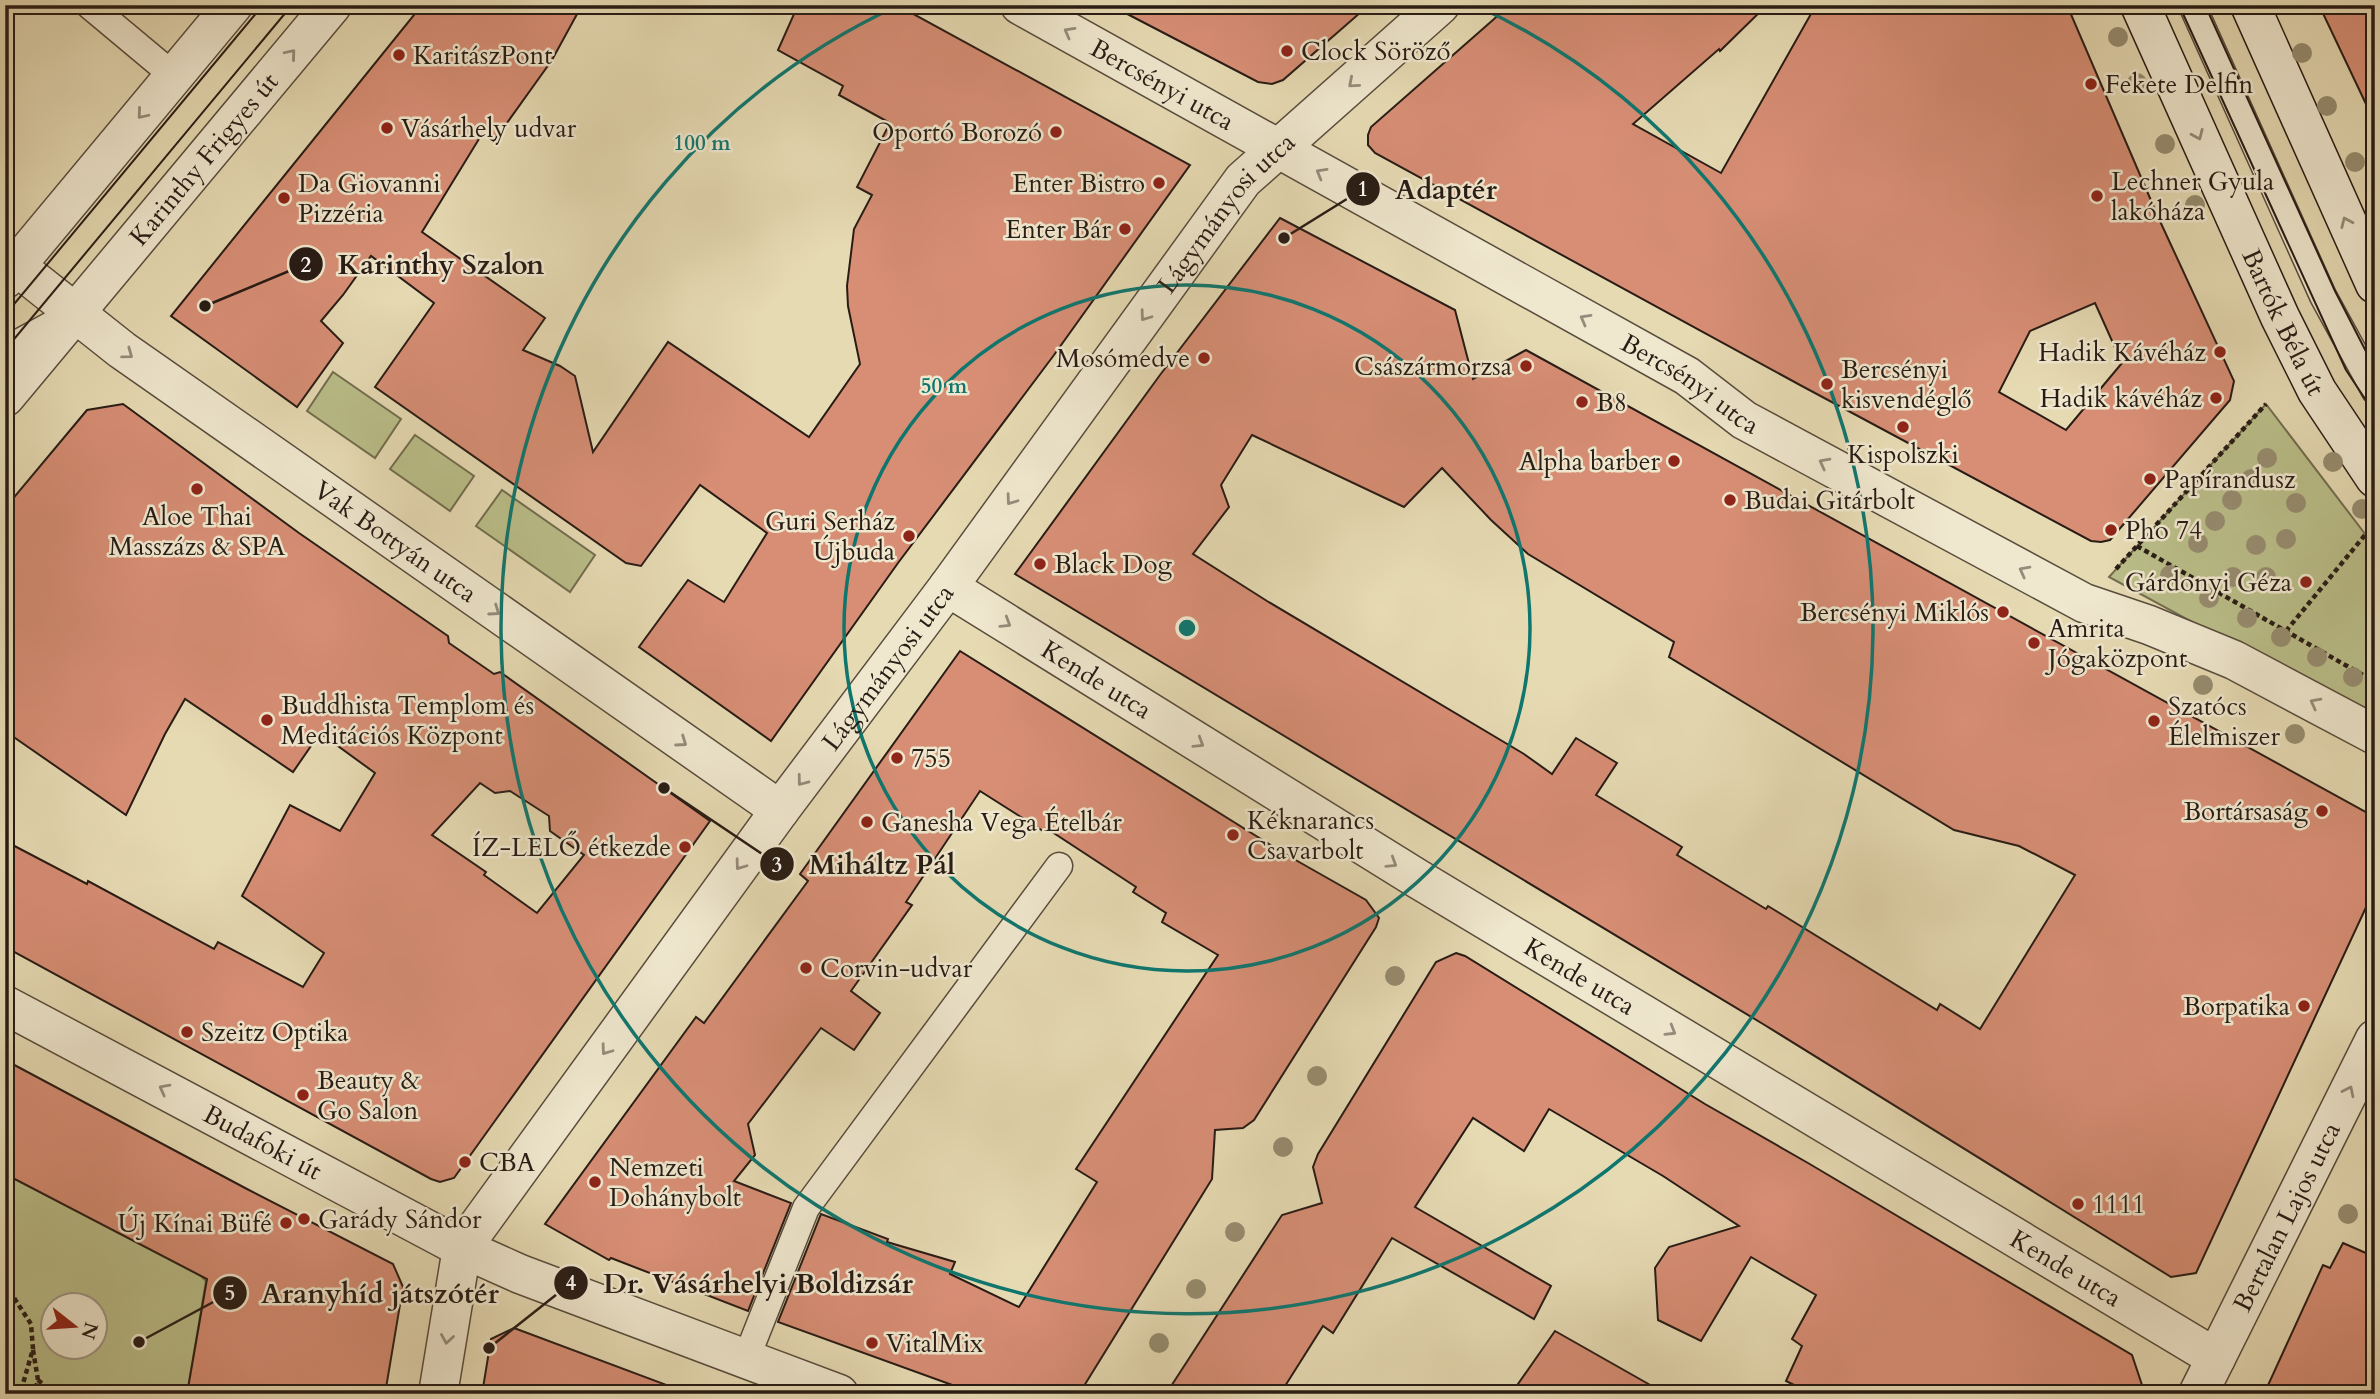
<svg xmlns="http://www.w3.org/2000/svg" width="2380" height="1399" viewBox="0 0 2380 1399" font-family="Cardo,serif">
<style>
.green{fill:#babe89;stroke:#716d4f;stroke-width:2;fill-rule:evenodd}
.building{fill:#d78e75;stroke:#281c15;stroke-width:2;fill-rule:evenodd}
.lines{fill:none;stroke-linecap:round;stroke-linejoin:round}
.service-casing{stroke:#584c3c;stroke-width:29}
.minor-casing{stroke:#584c3c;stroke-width:41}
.tertiary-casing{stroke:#584c3c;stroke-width:41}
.secondary-casing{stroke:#281c15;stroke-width:41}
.path{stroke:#281c15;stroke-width:4.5;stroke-dasharray:5 3.5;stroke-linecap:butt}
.service{stroke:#efe7ce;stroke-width:26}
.minor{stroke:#efe7ce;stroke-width:38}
.tertiary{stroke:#efe7ce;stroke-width:38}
.secondary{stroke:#efe7ce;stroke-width:38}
.tram{stroke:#281c15;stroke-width:2}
.tree{fill:#968c6f}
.oneway{stroke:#958c7b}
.ring{fill:none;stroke:#0f766e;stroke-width:3.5}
.poi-dot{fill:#8f2418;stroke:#efe7ce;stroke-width:2.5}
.labels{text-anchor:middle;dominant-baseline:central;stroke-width:5;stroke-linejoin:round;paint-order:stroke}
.poi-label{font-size:26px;fill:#281c15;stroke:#efe7ce;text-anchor:start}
.street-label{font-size:26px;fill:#281c15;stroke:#efe7ce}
.centre{fill:#0f766e;stroke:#efe7ce;stroke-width:3.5}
.ring-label{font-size:21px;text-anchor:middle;font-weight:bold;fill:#0f766e;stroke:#efe7ce;stroke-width:5;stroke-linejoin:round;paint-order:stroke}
.leader{fill:none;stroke:#281c15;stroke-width:2.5}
.callout-dot{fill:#281c15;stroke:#efe7ce;stroke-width:2.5}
.mark-label{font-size:21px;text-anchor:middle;font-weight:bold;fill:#fff}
.callout-label{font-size:28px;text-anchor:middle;font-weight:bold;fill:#281c15;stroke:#efe7ce;stroke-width:5;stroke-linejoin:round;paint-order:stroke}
</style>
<rect width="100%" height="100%" fill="#e6dab3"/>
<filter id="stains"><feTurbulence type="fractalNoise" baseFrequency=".00286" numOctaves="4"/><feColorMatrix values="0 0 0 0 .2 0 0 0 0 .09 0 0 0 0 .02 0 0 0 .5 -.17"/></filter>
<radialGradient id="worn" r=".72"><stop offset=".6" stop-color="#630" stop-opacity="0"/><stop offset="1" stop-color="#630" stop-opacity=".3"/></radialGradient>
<g class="green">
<polygon points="333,372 401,419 375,458 307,411"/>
<polygon points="2266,404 2375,547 2375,721 2109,577"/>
<polygon points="415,435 474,476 450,511 390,469"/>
<polygon points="502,490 595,555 570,592 476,526"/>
<path d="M5 1174 201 1276 206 1281 187 1394H5ZM52 1304H94V1346H52Z"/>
</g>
<g class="building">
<polygon points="422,5 582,5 552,60 494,141 482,134 422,232 545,318 523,350 560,366 575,376 593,452 668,342 809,437 860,364 848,306 847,286 854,229 872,195 857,187 890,123 839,95 843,86 778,50 798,5 897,5 1190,165 1054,355 898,563 771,741 639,647 688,580 724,602 767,533 700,485 641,566 626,563 375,387 434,303 371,256 343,295 321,321 343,343 297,407 171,316"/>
<polygon points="1110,5 1369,5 1283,80 1272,84 1258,82"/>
<path d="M1510 5H1767L1720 51 1719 49 1633 124 1721 173 1816 5H2067L2159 219 2234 381 2230 400 2110 540 2101 542 2091 541 1800 385 1375 153 1368 145V135L1371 127ZM2095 303 2122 363 2066 430 1999 392 2030 331Z"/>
<polygon points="2319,5 2375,5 2375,123"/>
<path d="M1280 218 1455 310 1473 379 1526 350 2375 817V888L2196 1273 2171 1277 1763 1024 1015 574 1160 375ZM1252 435 1404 507 1442 468 1491 520 1528 554 1674 642 1669 657 1954 830 2019 846 2075 875 1980 1029 1940 1004 1937 1010 1768 906 1766 909 1677 855 1682 847 1596 795 1617 763 1576 738 1552 774 1524 754 1267 601 1193 554 1229 507 1221 485Z"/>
<path d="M123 404 299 533 448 636 449 643 494 674 500 672 710 821 454 1178 440 1182 431 1179 5 947V841L87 884 88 881 214 949 218 942 303 987 324 953 242 896 290 805 340 831 375 773 320 733 293 772 185 699 165 734 126 815 5 731V508L87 410ZM480 783 495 793 510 791 549 816 550 831 584 855 537 913 484 875 486 872 432 835Z"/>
<polygon points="960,651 1285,854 1366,900 1379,918 1376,927 1254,1120 1243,1128 1215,1130 1212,1179 1079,1394 977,1394 778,1322 821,1214 888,1239 887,1242 955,1262 950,1274 1019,1307 1097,1182 1076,1169 1218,955 1162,922 1166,913 1133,892 1136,887 1046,828 1043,831 980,791 906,902 912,905 851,991 880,1013 854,1050 821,1028 748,1124 755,1155 734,1181 791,1203 748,1311 611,1258 609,1260 545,1224 696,1017 704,1023 808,881 800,874"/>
<polygon points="1456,953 1465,956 1705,1104 1808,1163 2132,1355 2145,1394 1812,1394 1786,1381 1802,1346 1792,1339 1816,1295 1751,1257 1701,1341 1658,1320 1655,1268 1669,1247 1739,1226 1663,1176 1549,1109 1524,1151 1473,1118 1415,1207 1551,1286 1534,1319 1392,1238 1333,1333 1323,1326 1280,1394 1166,1394 1282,1215 1322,1203 1313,1167 1318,1154 1436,962"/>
<polygon points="5,1060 247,1189 393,1264 403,1287 385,1394 187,1394 207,1279 5,1174"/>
<polygon points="2343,1243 2375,1257 2375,1394 2264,1394 2323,1265 2330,1268"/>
<polygon points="514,1328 680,1390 679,1394 482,1394 491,1339"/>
<polygon points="1555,1331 1666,1394 1511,1394"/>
</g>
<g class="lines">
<g class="service-casing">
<g id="service">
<polyline points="89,5 174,76"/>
<polyline points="2192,5 2323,296 2375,391"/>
<polyline points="5,350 62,319"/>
<polyline points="746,1359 806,1208 1059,866"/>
</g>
</g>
<g class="minor-casing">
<g id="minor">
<path id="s1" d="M1020 5 1687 376 1744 420 2084 603 2149 625 2234 660 2375 735"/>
<path id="s2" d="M16 266 122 350 780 810"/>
<path id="s3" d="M948 587 1418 879 2216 1358"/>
<path id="s4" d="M438 1394 462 1248 780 810 948 587 1243 180 1440 5"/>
<path id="s5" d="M2198 1394 2375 1039"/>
</g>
</g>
<g class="tertiary-casing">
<g id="tertiary">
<polyline points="5,279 233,5"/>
<path id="s6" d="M5 397 332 5"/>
<path id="s7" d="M5 1005 462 1248 520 1274 839 1394"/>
</g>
</g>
<g class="secondary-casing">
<g id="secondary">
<path id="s8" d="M2140 5 2280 317 2317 391 2375 478"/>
<polyline points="2250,5 2375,284"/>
</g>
</g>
<g class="path">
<polyline points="2137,546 2375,682"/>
<polyline points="2116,569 2266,404"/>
<polyline points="2286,631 2365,535"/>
<polyline points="2372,683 2375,670"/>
<polyline points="5,1284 31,1324 33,1349 20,1394"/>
<polyline points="33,1350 38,1380 34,1394"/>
<polyline points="38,1380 55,1394"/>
<polyline points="100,1394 113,1391 127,1394"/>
</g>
<use href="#service" class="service"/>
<use href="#minor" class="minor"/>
<use href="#tertiary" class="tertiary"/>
<use href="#secondary" class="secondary"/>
<g class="tram">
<polyline points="2179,5 2346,370 2375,414"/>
<polyline points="2205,5 2335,291 2375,369"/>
<polyline points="5,315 263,5"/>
<polyline points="5,350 292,5"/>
</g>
</g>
<g class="tree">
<circle cx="2118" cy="37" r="10"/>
<circle cx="2302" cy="53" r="10"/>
<circle cx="2137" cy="83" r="10"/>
<circle cx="2327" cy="106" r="10"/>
<circle cx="2165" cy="144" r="10"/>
<circle cx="2355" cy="162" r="10"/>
<circle cx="2195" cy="205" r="10"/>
<circle cx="2267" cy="458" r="10"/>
<circle cx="2333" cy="462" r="10"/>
<circle cx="2251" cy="479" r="10"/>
<circle cx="2232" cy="500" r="10"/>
<circle cx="2296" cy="503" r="10"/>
<circle cx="2362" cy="509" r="10"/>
<circle cx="2215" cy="521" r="10"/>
<circle cx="2286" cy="539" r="10"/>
<circle cx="2198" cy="543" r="10"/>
<circle cx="2256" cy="545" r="10"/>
<circle cx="2170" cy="575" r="10"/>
<circle cx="2233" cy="577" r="10"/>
<circle cx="2266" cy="577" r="10"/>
<circle cx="2209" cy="598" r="10"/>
<circle cx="2247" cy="618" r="10"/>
<circle cx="2281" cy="637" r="10"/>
<circle cx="2317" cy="657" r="10"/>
<circle cx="2353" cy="677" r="10"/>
<circle cx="2203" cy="685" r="10"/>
<circle cx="2295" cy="734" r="10"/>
<circle cx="1395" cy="976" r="10"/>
<circle cx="1317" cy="1076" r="10"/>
<circle cx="1283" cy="1147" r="10"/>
<circle cx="2348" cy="1214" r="10"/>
<circle cx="1235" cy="1232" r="10"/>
<circle cx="1196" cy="1289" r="10"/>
<circle cx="1159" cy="1343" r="10"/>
</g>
<defs><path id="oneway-chevron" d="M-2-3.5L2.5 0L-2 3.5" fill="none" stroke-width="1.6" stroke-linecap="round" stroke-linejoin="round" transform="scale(1.75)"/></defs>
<g class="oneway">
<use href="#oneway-chevron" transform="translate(1069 32) rotate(-151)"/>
<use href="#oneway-chevron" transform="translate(291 54) rotate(-50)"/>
<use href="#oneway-chevron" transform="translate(1353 83) rotate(139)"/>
<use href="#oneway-chevron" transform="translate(142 114) rotate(130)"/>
<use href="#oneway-chevron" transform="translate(2198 135) rotate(66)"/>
<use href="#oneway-chevron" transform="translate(1321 173) rotate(-150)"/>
<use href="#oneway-chevron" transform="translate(2346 222) rotate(-114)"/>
<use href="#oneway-chevron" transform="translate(1145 316) rotate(126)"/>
<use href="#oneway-chevron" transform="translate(1585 319) rotate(-151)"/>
<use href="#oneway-chevron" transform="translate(128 354) rotate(36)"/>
<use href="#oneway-chevron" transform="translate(1824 463) rotate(-152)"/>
<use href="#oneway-chevron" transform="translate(1011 500) rotate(126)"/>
<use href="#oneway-chevron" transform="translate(2024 571) rotate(-152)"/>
<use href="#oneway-chevron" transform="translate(495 611) rotate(35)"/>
<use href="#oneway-chevron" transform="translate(1006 623) rotate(32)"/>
<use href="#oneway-chevron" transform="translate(2315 703) rotate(-152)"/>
<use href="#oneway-chevron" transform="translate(682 742) rotate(35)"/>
<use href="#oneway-chevron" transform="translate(1199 743) rotate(32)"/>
<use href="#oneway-chevron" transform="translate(802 781) rotate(127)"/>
<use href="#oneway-chevron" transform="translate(1392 863) rotate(32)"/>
<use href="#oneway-chevron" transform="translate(740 865) rotate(126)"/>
<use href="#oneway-chevron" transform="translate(1671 1031) rotate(31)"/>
<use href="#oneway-chevron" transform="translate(606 1050) rotate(126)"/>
<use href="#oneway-chevron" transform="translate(164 1089) rotate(-152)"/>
<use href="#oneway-chevron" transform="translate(2349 1091) rotate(-64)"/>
<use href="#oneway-chevron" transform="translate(447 1339) rotate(99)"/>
</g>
<g class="ring">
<circle cx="1187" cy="628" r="343"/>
<path d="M1477 6A686 686 0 1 1 897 6"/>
</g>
<g class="poi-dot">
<circle cx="1287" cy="51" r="7"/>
<circle cx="399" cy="55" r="7"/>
<circle cx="2091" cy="84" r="7"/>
<circle cx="387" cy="128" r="7"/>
<circle cx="1056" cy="132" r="7"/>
<circle cx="1159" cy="183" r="7"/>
<circle cx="2097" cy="196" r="7"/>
<circle cx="284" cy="198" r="7"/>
<circle cx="1125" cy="229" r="7"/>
<circle cx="2220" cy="352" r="7"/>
<circle cx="1204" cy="358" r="7"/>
<circle cx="1526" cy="366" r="7"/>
<circle cx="1827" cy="384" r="7"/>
<circle cx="2216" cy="398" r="7"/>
<circle cx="1582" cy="402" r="7"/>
<circle cx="1903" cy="427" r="7"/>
<circle cx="1674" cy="461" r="7"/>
<circle cx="2150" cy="479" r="7"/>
<circle cx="197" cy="489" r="7"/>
<circle cx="1730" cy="500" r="7"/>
<circle cx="2111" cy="530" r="7"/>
<circle cx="909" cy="536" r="7"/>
<circle cx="1040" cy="564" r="7"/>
<circle cx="2306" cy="582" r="7"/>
<circle cx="2003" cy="612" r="7"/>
<circle cx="2034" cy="643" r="7"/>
<circle cx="267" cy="720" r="7"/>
<circle cx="2154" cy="721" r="7"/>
<circle cx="897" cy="758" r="7"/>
<circle cx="2322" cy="811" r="7"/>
<circle cx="867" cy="822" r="7"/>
<circle cx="1233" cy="835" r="7"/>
<circle cx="685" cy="847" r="7"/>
<circle cx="806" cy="968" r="7"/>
<circle cx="2304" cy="1006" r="7"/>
<circle cx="187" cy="1032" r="7"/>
<circle cx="303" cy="1095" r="7"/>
<circle cx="465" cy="1162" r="7"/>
<circle cx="595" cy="1182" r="7"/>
<circle cx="2078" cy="1204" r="7"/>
<circle cx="304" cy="1219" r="7"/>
<circle cx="286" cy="1223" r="7"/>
<circle cx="872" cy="1343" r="7"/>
</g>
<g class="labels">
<g class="poi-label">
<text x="1301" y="51">Clock Söröző</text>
<text x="413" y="55">KaritászPont</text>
<text x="2105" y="84">Fekete Delfin</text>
<text x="401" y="128">Vásárhely udvar</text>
<text x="1042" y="132" text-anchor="end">Oportó Borozó</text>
<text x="2111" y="181">Lechner Gyula<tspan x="2111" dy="30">lakóháza</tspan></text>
<text x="298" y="183">Da Giovanni<tspan x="298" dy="30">Pizzéria</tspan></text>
<text x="1145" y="183" text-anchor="end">Enter Bistro</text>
<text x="1111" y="229" text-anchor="end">Enter Bár</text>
<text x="2206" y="352" text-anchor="end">Hadik Kávéház</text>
<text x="1190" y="358" text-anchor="end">Mosómedve</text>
<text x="1512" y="366" text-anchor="end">Császármorzsa</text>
<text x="1841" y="369">Bercsényi<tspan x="1841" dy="30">kisvendéglő</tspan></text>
<text x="2202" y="398" text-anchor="end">Hadik kávéház</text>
<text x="1596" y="402">B8</text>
<text x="1903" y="454" text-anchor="middle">Kispolszki</text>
<text x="1660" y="461" text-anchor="end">Alpha barber</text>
<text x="2164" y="479">Papírandusz</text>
<text x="1744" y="500">Budai Gitárbolt</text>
<text x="197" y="516" text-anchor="middle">Aloe Thai<tspan x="197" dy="30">Masszázs &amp; SPA</tspan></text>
<text x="895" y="521" text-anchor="end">Guri Serház<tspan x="895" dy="30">Újbuda</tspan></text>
<text x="2125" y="530">Pho 74</text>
<text x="1054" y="564">Black Dog</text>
<text x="2292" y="582" text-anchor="end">Gárdonyi Géza</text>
<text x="1989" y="612" text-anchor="end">Bercsényi Miklós</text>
<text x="2048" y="628">Amrita<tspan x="2048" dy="30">Jógaközpont</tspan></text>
<text x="281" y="705">Buddhista Templom és<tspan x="281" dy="30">Meditációs Központ</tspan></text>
<text x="2168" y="706">Szatócs<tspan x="2168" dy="30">Élelmiszer</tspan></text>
<text x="911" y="758">755</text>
<text x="2308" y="811" text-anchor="end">Bortársaság</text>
<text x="1247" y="820">Kéknarancs<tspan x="1247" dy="30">Csavarbolt</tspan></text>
<text x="881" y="822">Ganesha Vega Ételbár</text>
<text x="671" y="847" text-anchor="end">ÍZ-LELŐ étkezde</text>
<text x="820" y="968">Corvin-udvar</text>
<text x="2290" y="1006" text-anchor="end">Borpatika</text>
<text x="201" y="1032">Szeitz Optika</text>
<text x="317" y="1080">Beauty &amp;<tspan x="317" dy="30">Go Salon</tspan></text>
<text x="479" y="1162">CBA</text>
<text x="609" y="1167">Nemzeti<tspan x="609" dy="30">Dohánybolt</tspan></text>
<text x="2092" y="1204">1111</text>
<text x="318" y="1219">Garády Sándor</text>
<text x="272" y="1223" text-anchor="end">Új Kínai Büfé</text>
<text x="886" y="1343">VitalMix</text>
</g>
<g class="street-label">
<text stroke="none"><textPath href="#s1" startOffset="163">Bercsényi utca</textPath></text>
<text stroke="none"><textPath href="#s6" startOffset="310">Karinthy Frigyes út</textPath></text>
<text stroke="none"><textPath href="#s4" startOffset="1435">Lágymányosi utca</textPath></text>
<text stroke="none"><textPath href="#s8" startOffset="348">Bartók Béla út</textPath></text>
<text stroke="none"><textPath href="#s1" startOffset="770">Bercsényi utca</textPath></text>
<text stroke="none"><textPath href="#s2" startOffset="469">Vak Bottyán utca</textPath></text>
<text stroke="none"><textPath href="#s4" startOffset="868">Lágymányosi utca</textPath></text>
<text stroke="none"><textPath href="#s3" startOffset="175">Kende utca</textPath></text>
<text stroke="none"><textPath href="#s3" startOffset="742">Kende utca</textPath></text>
<text stroke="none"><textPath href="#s7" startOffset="292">Budafoki út</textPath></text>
<text stroke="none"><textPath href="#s5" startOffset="198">Bertalan Lajos utca</textPath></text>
<text stroke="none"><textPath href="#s3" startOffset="1309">Kende utca</textPath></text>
</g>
</g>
<circle cx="1187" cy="628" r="10" class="centre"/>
<g class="ring-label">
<text x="702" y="150">100 m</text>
<text x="944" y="393">50 m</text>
</g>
<path class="leader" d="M1284 238L1363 189M205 306L306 264M664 788L777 864M489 1348L571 1283M139 1342L230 1293"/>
<g class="callout-dot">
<circle cx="1284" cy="238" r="7"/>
<circle cx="205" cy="306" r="7"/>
<circle cx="664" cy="788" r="7"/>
<circle cx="489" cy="1348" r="7"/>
<circle cx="139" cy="1342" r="7"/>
<circle cx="1363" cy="189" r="18"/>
<circle cx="306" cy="264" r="18"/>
<circle cx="777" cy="864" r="18"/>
<circle cx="571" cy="1283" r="18"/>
<circle cx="230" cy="1293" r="18"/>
</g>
<g class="mark-label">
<text x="1363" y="196">1</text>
<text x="306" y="272">2</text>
<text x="777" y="872">3</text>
<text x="571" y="1290">4</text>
<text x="230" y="1300">5</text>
</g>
<g class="callout-label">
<text x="1446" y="199">Adaptér</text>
<text x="441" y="274">Karinthy Szalon</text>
<text x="882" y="874">Miháltz Pál</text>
<text x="758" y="1293">Dr. Vásárhelyi Boldizsár</text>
<text x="380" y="1303">Aranyhíd játszótér</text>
</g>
<rect width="2380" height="1399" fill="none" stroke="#e6dab3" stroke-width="28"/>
<rect x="7" y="7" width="2366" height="1385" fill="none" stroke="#281c15" stroke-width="3.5"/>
<rect x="14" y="14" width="2352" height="1371" fill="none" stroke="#281c15" stroke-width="2"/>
<g transform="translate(74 1326) rotate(107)"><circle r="33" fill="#efe7ce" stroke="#9f9684" stroke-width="2"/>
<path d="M0-5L12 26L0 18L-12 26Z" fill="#8f2418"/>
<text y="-10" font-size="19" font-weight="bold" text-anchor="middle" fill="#281c15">N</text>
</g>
<rect width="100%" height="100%" filter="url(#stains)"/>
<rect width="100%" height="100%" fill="url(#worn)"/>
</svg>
